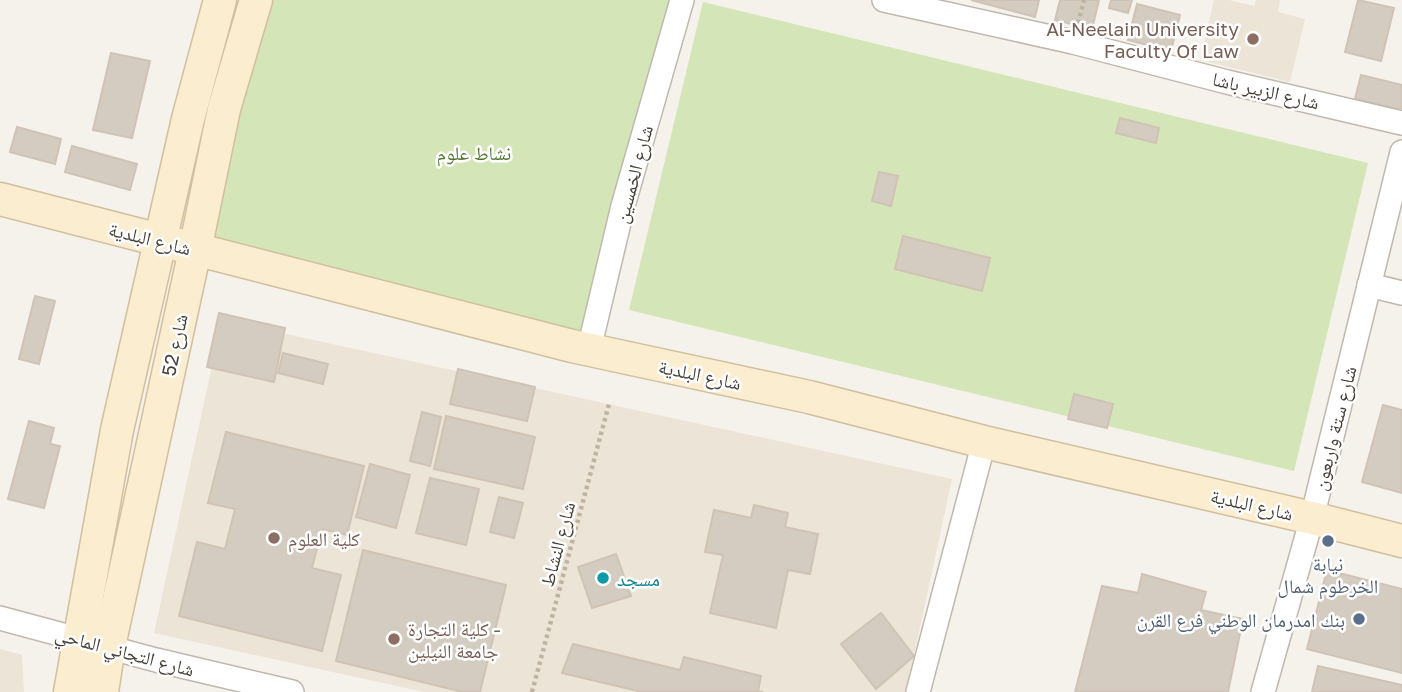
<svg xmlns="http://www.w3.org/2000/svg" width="1402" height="692" viewBox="0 0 1402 692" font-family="'Golos Text','Noto Naskh Arabic',sans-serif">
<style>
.education{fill:#ece4d6}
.green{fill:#d4e5b7}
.building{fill:#d5ccc1;stroke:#d0c3b5;stroke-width:2}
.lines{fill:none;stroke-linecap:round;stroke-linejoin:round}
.street-casing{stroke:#c0b8ae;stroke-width:26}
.secondary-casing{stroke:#d1bf9e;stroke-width:35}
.path{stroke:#c0b3a1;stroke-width:4.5;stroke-dasharray:3.5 3.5;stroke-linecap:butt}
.street{stroke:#fff;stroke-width:23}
.secondary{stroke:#fbedcf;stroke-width:32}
.education-dot{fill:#8d6e63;stroke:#fff;stroke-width:2.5}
.service-dot{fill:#5c6f8a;stroke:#fff;stroke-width:2.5}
.culture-dot{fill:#0f9aa8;stroke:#fff;stroke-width:2.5}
.labels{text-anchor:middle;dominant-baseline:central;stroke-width:5;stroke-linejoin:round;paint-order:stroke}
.education-label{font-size:19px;fill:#785e54;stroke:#fff;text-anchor:start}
.street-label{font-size:19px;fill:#484139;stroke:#fff}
.park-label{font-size:19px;fill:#517730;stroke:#fff}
.service-label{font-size:19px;fill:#4e5e75;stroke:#fff}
.culture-label{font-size:19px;fill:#0d838f;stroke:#fff;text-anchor:start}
</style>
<rect width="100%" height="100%" fill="#f5f1eb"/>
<g class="education">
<polygon points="1214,0 1229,0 1254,6 1256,0 1280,0 1278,12 1305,19 1290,82 1200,60"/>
<polygon points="222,320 952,479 906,692 424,692 154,633"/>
<polygon points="0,649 22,655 24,692 0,692"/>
</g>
<g class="green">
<polygon points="273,0 678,0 580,342 204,236"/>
<polygon points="703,2 1368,163 1294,471 629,310"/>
</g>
<g class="building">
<polygon points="971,0 1039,0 1035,17"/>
<polygon points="1060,0 1099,0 1092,29 1055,20"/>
<polygon points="1111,0 1132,0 1128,13 1109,8"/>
<polygon points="1358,0 1394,8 1381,61 1345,52"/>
<polygon points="1137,4 1180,15 1171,51 1128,40"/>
<polygon points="111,53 150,61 132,138 93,130"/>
<polygon points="1361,75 1402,85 1402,110 1355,99"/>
<polygon points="1120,118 1159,128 1156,143 1116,133"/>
<polygon points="17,127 61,139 55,164 10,152"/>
<polygon points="72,146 137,164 130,190 65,172"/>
<polygon points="879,172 898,176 891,206 872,201"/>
<polygon points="903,236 990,258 982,291 895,269"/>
<polygon points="35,296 55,301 39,364 19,359"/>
<polygon points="219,313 285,328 274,382 207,367"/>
<polygon points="283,353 328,364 323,384 278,373"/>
<polygon points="458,369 535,387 527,421 450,404"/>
<polygon points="1074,394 1113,404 1107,428 1068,419"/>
<polygon points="1383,405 1402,410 1402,493 1362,482"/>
<polygon points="422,412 441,417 430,466 410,461"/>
<polygon points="446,416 535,437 523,489 434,469"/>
<polygon points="29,421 54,428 50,444 60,446 44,508 8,499"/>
<polygon points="226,432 364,466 347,535 322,529 312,568 341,575 322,651 179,616 197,542 225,549 235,509 208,503"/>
<polygon points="370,464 410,475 396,528 356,517"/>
<polygon points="430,478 479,489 466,545 416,533"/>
<polygon points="499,497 523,503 514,538 490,532"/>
<polygon points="754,505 788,513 785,527 818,534 810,574 788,570 776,628 710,613 723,555 705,552 714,510 751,518"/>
<polygon points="363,550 506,585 480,692 463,692 336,661"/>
<polygon points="616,554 631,596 592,608 578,567"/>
<polygon points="1327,570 1402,589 1402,673 1307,649"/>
<polygon points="1142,574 1206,592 1201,610 1243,619 1228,692 1075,692 1102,586 1138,593"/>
<polygon points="881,613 914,656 876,689 841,644"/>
<polygon points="573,644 680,670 684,657 761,676 758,691 763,692 642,692 562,673"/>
<polygon points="1318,666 1402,685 1402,692 1312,692"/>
</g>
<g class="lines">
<g class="street-casing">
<g id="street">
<polyline points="884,0 1073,42 1227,82 1402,123"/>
<polyline points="1369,285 1402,293"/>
<polyline points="589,349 623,206 682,0"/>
<polyline points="0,618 156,660 292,692"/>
<polyline points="918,692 984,442"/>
<polyline points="1263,692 1312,518 1402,152"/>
</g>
</g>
<g class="secondary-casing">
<g id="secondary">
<polyline points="0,199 572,346 809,397 984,442 1312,518 1402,541"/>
<polyline points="70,692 117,430 188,119 220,0"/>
<polyline points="102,692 109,646 195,250 224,109 256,0"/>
</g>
</g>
<g class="path">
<polyline points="1078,23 1084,0"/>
<polyline points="532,692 609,404"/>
</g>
<use href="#street" class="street"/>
<use href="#secondary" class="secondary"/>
</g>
<g class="education-dot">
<circle cx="1253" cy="39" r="7"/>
<circle cx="274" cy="538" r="7"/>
<circle cx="394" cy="639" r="7"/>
</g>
<g class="service-dot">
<circle cx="1328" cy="541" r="7"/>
<circle cx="1359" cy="619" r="7"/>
</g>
<circle class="culture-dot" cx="603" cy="578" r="7"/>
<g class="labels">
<g class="education-label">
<text x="1239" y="28" text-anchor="end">Al-Neelain University<tspan x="1239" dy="22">Faculty Of Law</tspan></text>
<text x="288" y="538">كلية العلوم</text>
<text x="408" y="628">كلية التجارة -<tspan x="408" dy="22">جامعة النيلين</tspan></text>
</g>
<g class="street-label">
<text transform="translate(1266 90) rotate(13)">شارع الزبير باشا</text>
<text transform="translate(633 174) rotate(-75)">شارع الخمسين</text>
<text transform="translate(150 238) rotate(14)">شارع البلدية</text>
<text transform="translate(174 345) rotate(-78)">شارع 52</text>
<text transform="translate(700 374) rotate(12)">شارع البلدية</text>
<text transform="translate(1334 428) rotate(-76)">شارع ستة واربعون</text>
<text transform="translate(1252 504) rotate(13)">شارع البلدية</text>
<text transform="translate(557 544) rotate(-75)">شارع النشاط</text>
<text transform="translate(125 651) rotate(15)">شارع التجاني الماحي</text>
</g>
<g class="park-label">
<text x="474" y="152">نشاط علوم</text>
</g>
<g class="service-label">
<text x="1328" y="563">نيابة<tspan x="1328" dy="22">الخرطوم شمال</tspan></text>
<text x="1345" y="619" text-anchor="end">بنك امدرمان الوطني فرع القرن</text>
</g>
<g class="culture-label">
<text x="617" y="578">مسجد</text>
</g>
</g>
</svg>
